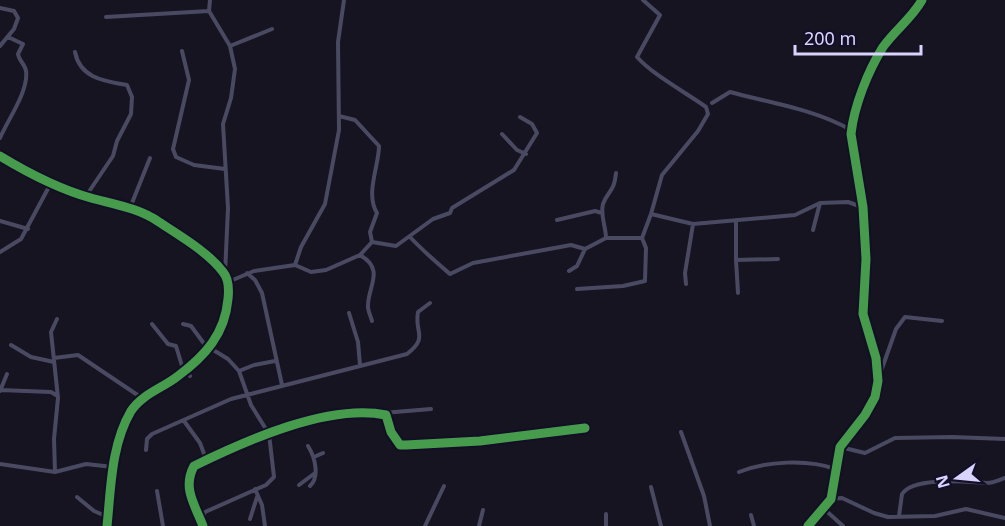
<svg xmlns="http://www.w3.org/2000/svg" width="1005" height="526" viewBox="0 0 1005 526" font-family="'Noto Sans',sans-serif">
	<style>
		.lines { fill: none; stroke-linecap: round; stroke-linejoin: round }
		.street { stroke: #4a4962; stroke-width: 4 }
		.secondary { stroke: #575674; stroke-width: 5 }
		.cycleway-casing { stroke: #130f26; stroke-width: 13 }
		.cycleway { stroke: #469c4c; stroke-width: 9 }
	</style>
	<rect width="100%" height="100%" fill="#161421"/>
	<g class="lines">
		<path class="street" d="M210 0 209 11 230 46 235 69 231 98 223 124 228 208 225 274
			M344 0 338 42 339 130 325 204 301 247 295 265 311 272 326 270 360 255 372 242
			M643 0 660 15 637 57C653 75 685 92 706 107L708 114 698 131 662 175 651 214 693 224 795 215 820 203
			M0 8 14 11 18 18 14 29 0 46
			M106 17 209 11
			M230 46 272 29
			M182 51 189 80 173 149 176 157 194 165 225 169
			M75 52C80 78 104 81 127 85L132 97 131 114 117 141 113 156 86 196
			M712 103 730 92C770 103 814 109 851 130
			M339 116 355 120 379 146C379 166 365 194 377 213L370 232 372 242 396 246 433 219 450 213 452 208 514 170 537 133 532 124 520 117
			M502 134 517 150 526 154
			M0 138C7 121 29 91 26 71 25 64 19 61 18 54L23 44 8 37
			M130 208 150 158
			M557 220 595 211 602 213
			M736 220V260L778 259
			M0 221 28 229
			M813 230 820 203 848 202 862 207
			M410 237C423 251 436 262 450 274L473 263 571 245 585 249 606 238C606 227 600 215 603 204 608 190 614 193 616 173
			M606 238H642L651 214
			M0 252 21 239 51 183
			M360 255C386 270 367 287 368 307 368 311 371 317 372 321
			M736 260 738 293
			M569 271 577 266 585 249
			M247 273 255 280 262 293 282 385
			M228 282 254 271 295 265
			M686 284 685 273 693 224
			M577 289 623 286 645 281 646 248 642 238
			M349 313 358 342 360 365
			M152 324 168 344 176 346 182 366 190 376
			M183 324 191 326 208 349
			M11 345 31 357 54 362
			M54 358 78 355 142 398
			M239 371 254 365 275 361
			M879 377 896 329 905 317 942 321
			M0 390 51 392 56 395
			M0 391 7 374
			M383 413 431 409
			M184 421 200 443 206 459
			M681 432 704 496 710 526
			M308 446C315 457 320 477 310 486
			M840 447 865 453 895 438 952 437 1005 439
			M146 450 147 439 152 434 231 399 407 354C429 337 414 333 418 312L430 303
			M314 457 323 453
			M0 464 55 472 86 464 113 467
			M55 472 54 439 58 398 51 332 57 319
			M739 472C766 461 808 459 835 469
			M299 485 315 473
			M651 487 661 526
			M255 489 262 505 265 526
			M157 491 163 526
			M77 497 94 511 108 517
			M832 499 842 498 874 513 888 517 935 516 966 509 1005 518
			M823 508 843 526
			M606 514V526
			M751 515 754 526
			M899 516 902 494C914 476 968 482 987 483 993 483 999 480 1005 478
			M250 519 257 497
			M201 520 205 512 266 485 274 477 269 434 251 405 239 371 228 359 210 348
			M203 526C195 505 182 488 194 466 245 441 329 403 386 415L391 432 400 445H406L480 441 585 428
			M425 526 444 486
			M479 526 483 510"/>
		<path class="secondary" d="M0 156C28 173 59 189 91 198 113 204 139 208 159 222 180 236 208 252 223 272 229 279 229 290 228 299 225 334 205 356 178 376 163 388 142 394 131 411 111 445 111 488 107 526
			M808 526 831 499 840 447 865 415 875 397 878 381 876 358 863 314 866 259 863 207 851 134C854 106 868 71 883 47 895 30 912 18 922 0"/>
		<defs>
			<path id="cycleway" d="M0 156C28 173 59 189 91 198 113 204 139 208 159 222 180 236 208 252 223 272 229 279 229 290 228 299 225 334 205 356 178 376 163 388 142 394 131 411 111 445 111 488 107 526
				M203 526C195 505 182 488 194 466 245 441 329 403 386 415L391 432 400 445H406L480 441 585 428
				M808 526 831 499 840 447 865 415 875 397 878 381 876 358 863 314 866 259 863 207 851 134C854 106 868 71 883 47 895 30 912 18 922 0"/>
		</defs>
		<use href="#cycleway" class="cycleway-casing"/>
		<use href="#cycleway" class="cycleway"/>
	</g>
	<g transform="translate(957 478) rotate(255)" stroke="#130f26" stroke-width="4.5" paint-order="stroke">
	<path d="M0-4.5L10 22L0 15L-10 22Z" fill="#d9d4ff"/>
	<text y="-9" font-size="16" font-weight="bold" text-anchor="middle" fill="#d9d4ff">N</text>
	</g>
	<path d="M795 45v9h126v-9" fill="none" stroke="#d9d4ff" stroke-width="3"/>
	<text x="804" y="45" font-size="18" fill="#d9d4ff" stroke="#130f26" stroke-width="4.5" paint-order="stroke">200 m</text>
</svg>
